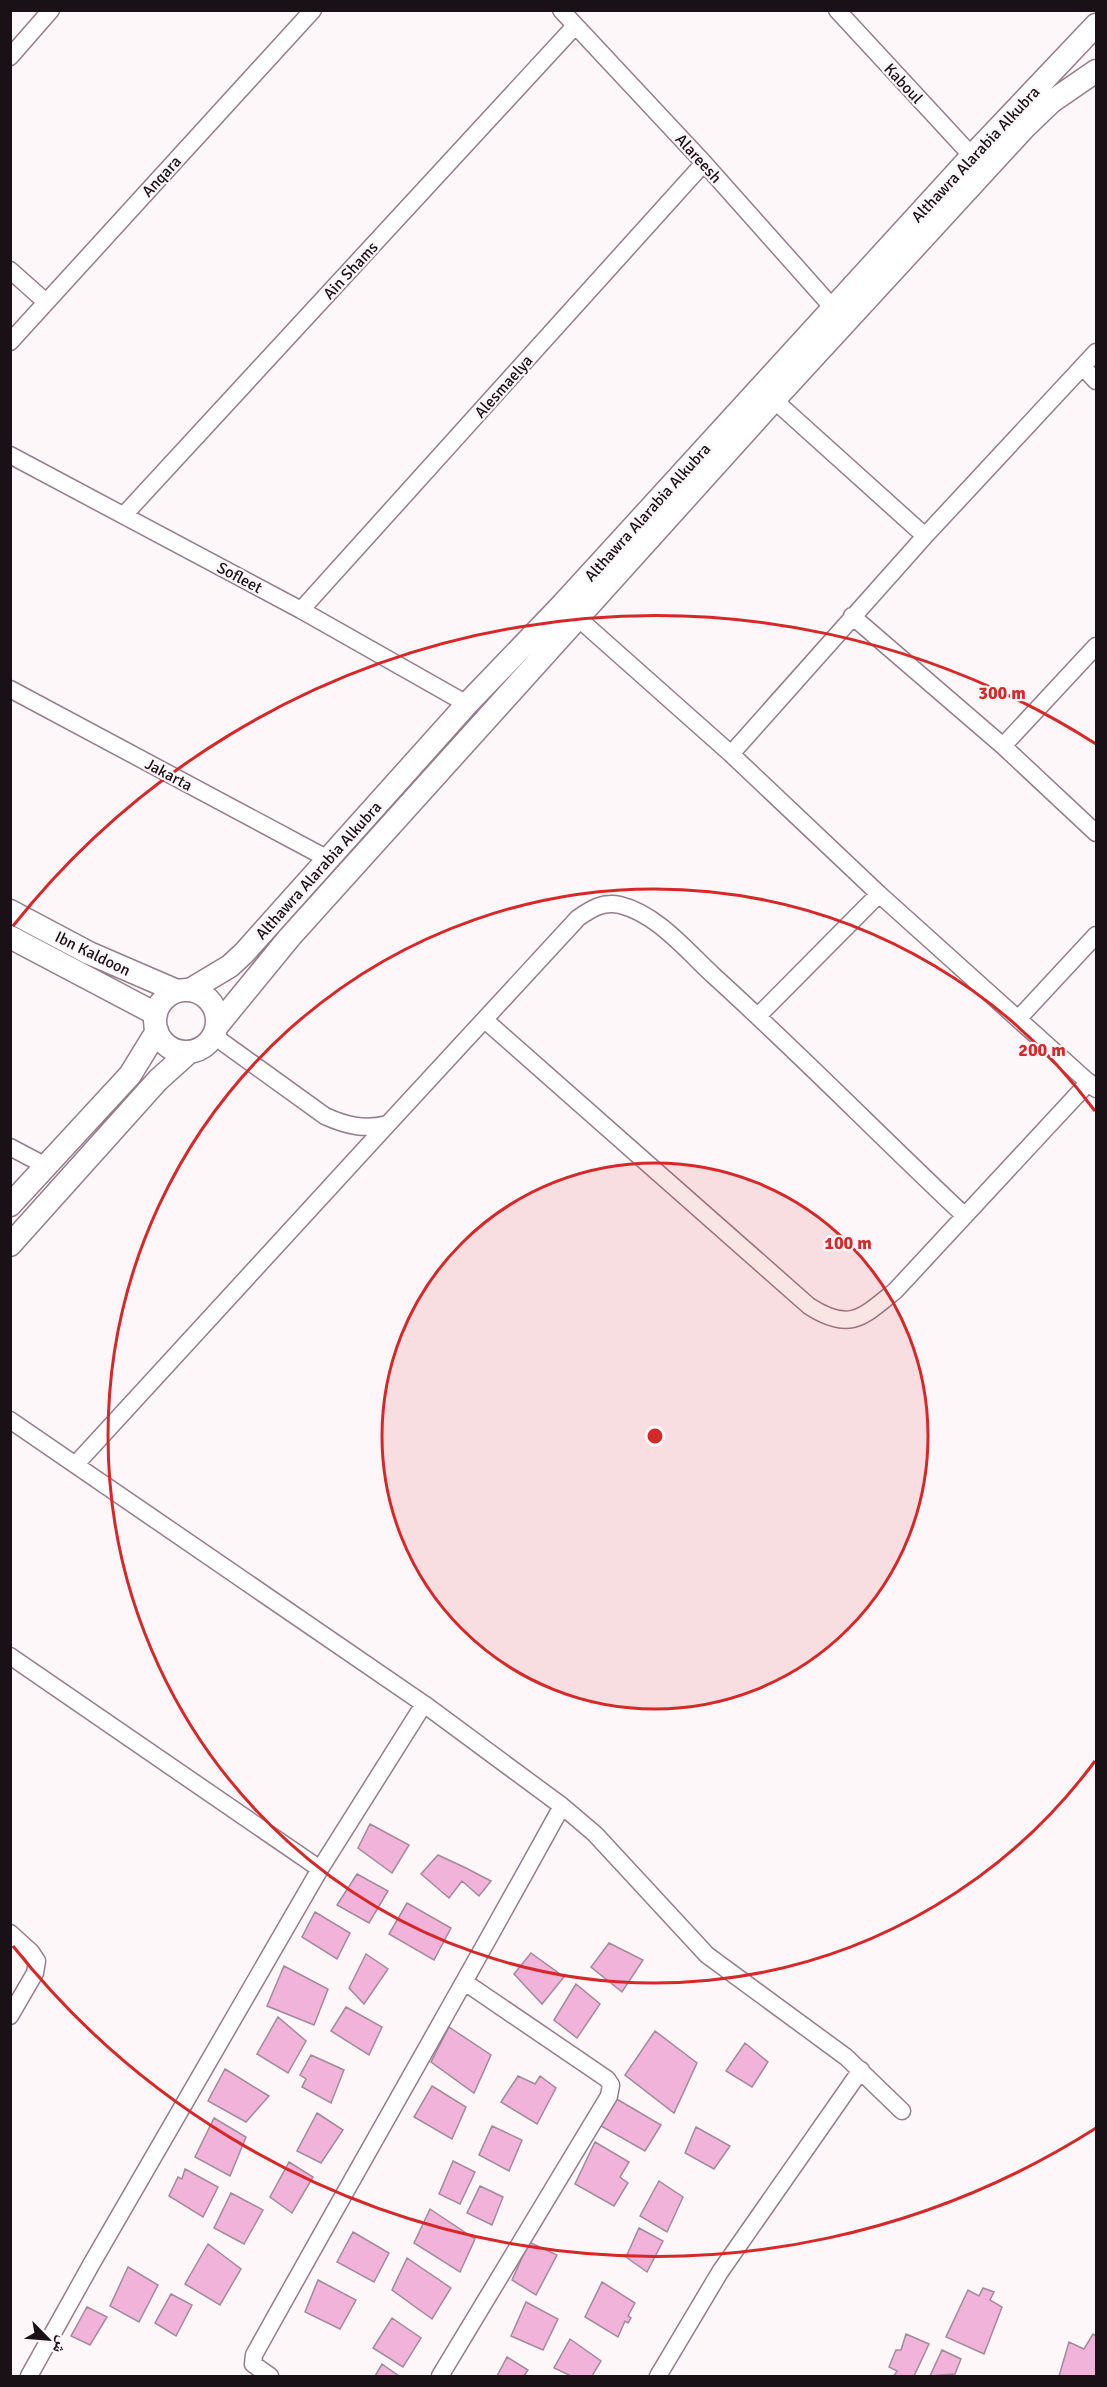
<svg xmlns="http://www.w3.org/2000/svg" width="1107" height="2387" viewBox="0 0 1107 2387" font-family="Signika,'Noto Naskh Arabic',sans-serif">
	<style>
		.building { fill: #f1b3d9; stroke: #a38a99; stroke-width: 1.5 }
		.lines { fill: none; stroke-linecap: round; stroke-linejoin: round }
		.street-casing { stroke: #957d8b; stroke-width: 19 }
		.secondary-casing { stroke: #957d8b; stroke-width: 25 }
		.street { stroke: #fff; stroke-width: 16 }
		.secondary { stroke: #fff; stroke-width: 22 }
		.ring { fill: none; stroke: #d62828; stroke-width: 3 }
		.labels { text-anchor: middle; stroke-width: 4.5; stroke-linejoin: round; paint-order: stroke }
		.street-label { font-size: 16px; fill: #1a1117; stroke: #fdf7fa }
		.centre { fill: #d62828; stroke: #fdf7fa; stroke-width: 3 }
		.ring-label { font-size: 18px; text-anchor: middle; font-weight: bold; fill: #d62828; stroke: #fdf7fa; stroke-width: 4.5; stroke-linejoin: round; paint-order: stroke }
	</style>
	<rect width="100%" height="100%" fill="#fdf7fa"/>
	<path class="building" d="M370 1824 409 1845 392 1873 358 1848Z
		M438 1855 466 1868 491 1881 479 1896 462 1881 449 1898 421 1874Z
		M357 1874 388 1891 369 1923 337 1905Z
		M407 1903 451 1928 434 1960 389 1934Z
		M315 1912 350 1933 337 1959 302 1937Z
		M609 1943 643 1960 622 1992 591 1967Z
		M531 1953 564 1977 542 2004 514 1974Z
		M366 1954 388 1969 364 2004 349 1988Z
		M284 1966 328 1989 314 2025 267 2006Z
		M576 1984 600 2004 577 2038 554 2020Z
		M346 2007 382 2027 369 2055 331 2031Z
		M278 2017 306 2041 288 2073 257 2054Z
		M449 2027 491 2055 474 2093 431 2062Z
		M655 2031 697 2063 674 2113 625 2075Z
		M745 2043 768 2062 752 2087 726 2071Z
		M311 2055 344 2070 331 2103 302 2087 306 2079 300 2075Z
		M225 2069 269 2096 246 2122 208 2101Z
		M518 2076 535 2084 540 2076 556 2088 537 2124 501 2102Z
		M432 2086 466 2107 452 2139 414 2117Z
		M615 2098 661 2125 645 2151 601 2126Z
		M317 2113 343 2130 321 2163 297 2151Z
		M214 2118 246 2137 230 2176 195 2157Z
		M492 2126 522 2140 509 2171 479 2155Z
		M696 2127 730 2146 714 2169 685 2153Z
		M595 2142 629 2162 620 2177 628 2183 614 2206 575 2184Z
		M453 2161 475 2172 460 2204 439 2194Z
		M289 2162 313 2177 292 2213 270 2197Z
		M185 2169 218 2187 203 2217 169 2196 178 2177 182 2179Z
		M659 2181 683 2197 667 2232 640 2216Z
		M480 2186 503 2197 492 2225 467 2213Z
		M231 2193 263 2210 244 2244 214 2228Z
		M430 2209 475 2239 460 2272 414 2243Z
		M639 2228 663 2241 647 2272 626 2257Z
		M353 2232 389 2253 374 2282 337 2262Z
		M529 2242 557 2255 536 2295 512 2280Z
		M208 2244 241 2269 220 2305 185 2284Z
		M407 2258 451 2288 432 2319 392 2290Z
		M128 2267 158 2285 139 2322 110 2306Z
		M318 2280 356 2300 340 2329 305 2312Z
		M602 2282 635 2303 628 2316 631 2318 628 2323 625 2321 618 2337 585 2317Z
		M983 2288 994 2292 990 2300 1002 2307 984 2354 946 2337 968 2290 979 2296Z
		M171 2294 192 2305 176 2336 155 2323Z
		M526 2302 558 2319 543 2350 511 2336Z
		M87 2307 107 2317 90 2345 71 2336Z
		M392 2318 421 2338 403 2367 373 2348Z
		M906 2334 929 2344 914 2376H894L897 2371 889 2367 896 2350H901Z
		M1093 2334 1096 2336V2376H1059L1069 2342 1084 2349Z
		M570 2339 601 2361 592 2376H571L554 2368Z
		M942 2350 961 2359 955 2374 930 2376Z
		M507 2357 528 2370 524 2376H497Z
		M382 2364 399 2376H375Z"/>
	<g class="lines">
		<defs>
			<path id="street" d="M561 10 704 163 833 308
				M837 10 972 156
				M10 57 51 10
				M10 270 46 302
				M10 342 313 10
				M1083 367 1096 381
				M774 400 925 536
				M10 455 301 610 467 704
				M124 515 575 26
				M301 610 704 163
				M570 611 731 754 879 894 1096 1089
				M852 616 1003 746 1096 833
				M10 689 328 859
				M1003 746 1096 646
				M731 754 925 536 1096 352
				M758 1016 879 894
				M1019 1018 1096 935
				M486 1021 809 1306C849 1332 862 1318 895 1291L1089 1082
				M214 1036 325 1116C347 1126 365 1130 388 1124L578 918C591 909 603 901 620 905 657 914 687 951 714 976 800 1054 881 1137 965 1216
				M10 1147 46 1166
				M10 1420 424 1704 562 1806 595 1834 707 1955 846 2057 902 2111
				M76 1464 388 1124
				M10 1656 320 1869
				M10 1933 31 1952 37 1961 35 1973 10 2016
				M29 2376 92 2263 320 1869 424 1704
				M270 2376 253 2364 254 2355C356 2171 461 1990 562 1806
				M440 2376 609 2096 611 2085 607 2079 466 1983
				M658 2376 720 2272 861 2070"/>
			<path id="secondary" d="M10 911 89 953 177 991
				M10 937 156 1014
				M190 990 230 966 244 953 467 704 563 604 972 156 1096 25
				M155 1021a31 31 0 1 1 62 0a31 31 0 1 1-62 0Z
				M217 1026 289 938 774 400 1025 127 1051 102 1096 71
				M10 1205 130 1075 157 1031
				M10 1245 158 1080 189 1052"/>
		</defs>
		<use href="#street" class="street-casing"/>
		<use href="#secondary" class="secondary-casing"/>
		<use href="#street" class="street"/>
		<use href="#secondary" class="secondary"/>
	</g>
	<circle cx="655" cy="1436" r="273" fill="#d62828" fill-opacity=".12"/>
	<g class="ring">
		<circle cx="655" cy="1436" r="273"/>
		<path d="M1095 1761A547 547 0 1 1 1095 1111"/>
		<path d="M1096 2128A820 820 0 0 1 13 1946M13 926A820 820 0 0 1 1096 744"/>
	</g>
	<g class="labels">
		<g class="street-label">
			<text transform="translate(904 83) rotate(47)" y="6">Kaboul</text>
			<text transform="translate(975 154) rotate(-47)" y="6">Althawra Alarabia Alkubra</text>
			<text transform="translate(699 158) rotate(48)" y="6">Alareesh</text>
			<text transform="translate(161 176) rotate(-47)" y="6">Anqara</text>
			<text transform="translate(350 270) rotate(-47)" y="6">Ain Shams</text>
			<text transform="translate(503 386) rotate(-48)" y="6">Alesmaelya</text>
			<text transform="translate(647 512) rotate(-48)" y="6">Althawra Alarabia Alkubra</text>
			<text transform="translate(240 577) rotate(28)" y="6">Sofleet</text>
			<text transform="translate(169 774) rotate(28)" y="6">Jakarta</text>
			<text transform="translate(318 870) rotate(-48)" y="6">Althawra Alarabia Alkubra</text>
			<text transform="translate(93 953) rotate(26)" y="6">Ibn Kaldoon</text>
		</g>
	</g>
	<circle cx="655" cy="1436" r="9" class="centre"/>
	<g class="ring-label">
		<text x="1002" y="699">300 m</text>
		<text x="1042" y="1056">200 m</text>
		<text x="848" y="1249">100 m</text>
	</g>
	<rect width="1107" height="2387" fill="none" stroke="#1a1117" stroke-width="24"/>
	<g transform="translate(48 2339) rotate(115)" stroke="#fdf7fa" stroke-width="4.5" paint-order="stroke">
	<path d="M0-4.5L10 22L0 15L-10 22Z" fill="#1a1117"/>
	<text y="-9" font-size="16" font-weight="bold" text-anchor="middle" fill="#1a1117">ش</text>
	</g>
</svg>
